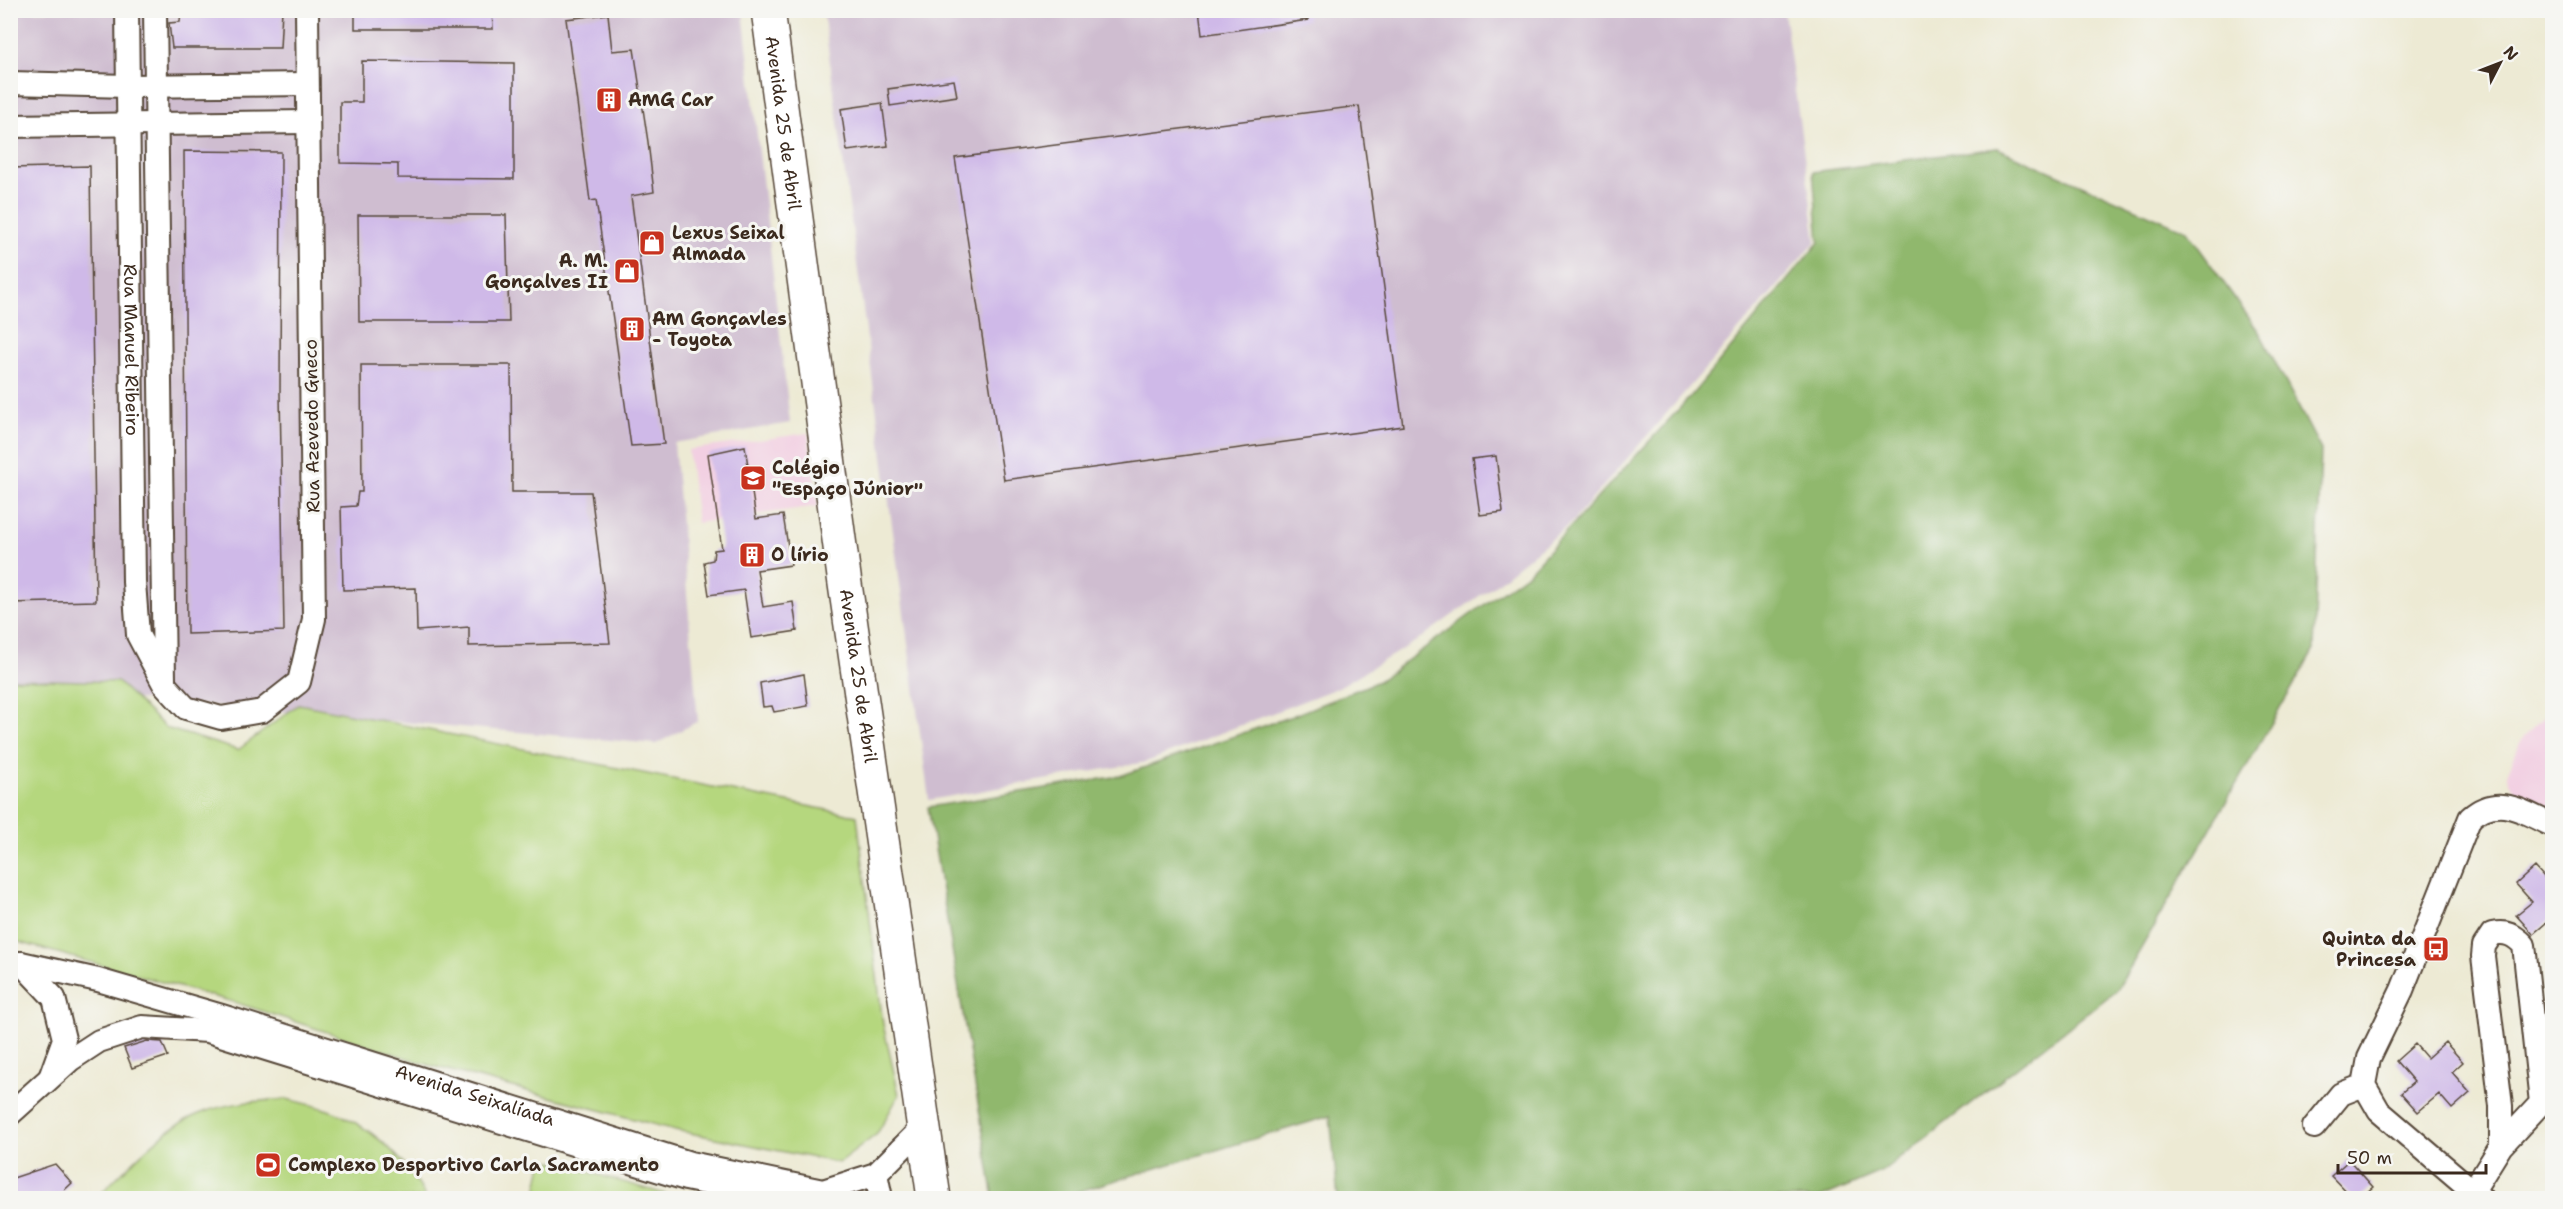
<svg xmlns="http://www.w3.org/2000/svg" width="2563" height="1209" viewBox="0 0 2563 1209" font-family="'Shantell Sans',sans-serif">
	<style>
		.built { fill: #f2cfe2 }
		.industrial { fill: #cfbdd0 }
		.green { fill: #b5d77e; stroke: #78804e; stroke-width: 1.5 }
		.forest { fill: #90b86d; stroke: #667146; stroke-width: 1.5 }
		.building { fill: #cfb9e8 }
		.lines { fill: none; stroke-linecap: round; stroke-linejoin: round }
		.minor-casing { stroke: #564739; stroke-width: 26 }
		.primary-casing { stroke: #564739; stroke-width: 36 }
		.minor { stroke: #fff; stroke-width: 22 }
		.primary { stroke: #fff; stroke-width: 33 }
		.labels { text-anchor: middle; stroke-width: 6; stroke-linejoin: round; paint-order: stroke }
		.poi-label { font-size: 18px; font-weight: bold; fill: #3b2a1e; stroke: #f6f6f2; text-anchor: start }
		.street-label { font-size: 18px; fill: #3b2a1e; stroke: #f6f6f2 }
	</style>
	<rect width="100%" height="100%" fill="#f6f6f2"/>
	<filter id="ink" filterUnits="userSpaceOnUse"><feTurbulence type="fractalNoise" baseFrequency=".0167" numOctaves="2"/><feDisplacementMap in="SourceGraphic" scale="12" xChannelSelector="R" yChannelSelector="G"/><feConvolveMatrix kernelMatrix="1 2 1 2 8 2 1 2 1" color-interpolation-filters="sRGB"/></filter>
	<filter id="wash" filterUnits="userSpaceOnUse"><feTurbulence type="fractalNoise" baseFrequency=".008" numOctaves="4" result="noise"/><feDisplacementMap in="SourceGraphic" scale="24" xChannelSelector="R" yChannelSelector="G"/><feGaussianBlur stdDeviation="1.35" result="paint"/><feColorMatrix in="noise" values="0 0 0 0 0 0 0 0 0 0 0 0 0 0 0 0 0 1.4 0 .05"/><feComposite in="paint" operator="in"/></filter>
	<g filter="url(#wash)">
		<rect width="100%" height="100%" fill="#edead4"/>
		<path class="built" d="M808 433 818 506 697 523 688 450Z
			M2552 709V808L2515 792 2507 774 2521 740Z"/>
		<path class="industrial" d="M10 11H743L790 423 674 443 698 721 656 744 11 688Z
			M823 11H1784L1816 241 1572 522 1496 584 1418 640 1337 688 1146 762 929 800Z"/>
		<path class="green" d="M11 679 118 682 166 728 238 750 299 704 857 816 883 1024 899 1095 877 1134 839 1163 675 1130 429 1065 237 1003 11 940Z
			M287 1099C306 1104 329 1108 345 1117 380 1135 409 1163 426 1198H96C128 1168 161 1127 204 1112 231 1102 260 1101 287 1099Z
			M543 1159 679 1198H535Z"/>
		<path class="forest" d="M1997 148 2187 231 2261 335 2321 450 2314 650 2117 990 1883 1171 1820 1198H1338L1330 1116 1057 1198H994L928 807 1120 776 1292 716 1379 681 1529 572 1690 397 1819 242 1813 172Z"/>
		<g id="blocks">
			<path class="building" d="M181 10H282L280 48H172L169 23 180 22Z
				M355 10H492L493 29H355Z
				M1199 10H1308V20L1202 35Z
				M608 14 612 51 634 49 648 142 654 192 631 196 664 444 631 446 596 200 590 201 566 19Z
				M362 61 514 63V179L398 178V164L340 163V102H362Z
				M954 80 957 96 890 106 888 89Z
				M882 103 888 146 847 151 841 109Z
				M1359 106 1403 426 1004 480 955 158Z
				M184 151 281 152 280 393 284 631 187 634Z
				M90 166 96 601 10 603V168Z
				M358 215H506L509 322H359Z
				M361 365H511L512 492H591L610 643 469 646V627L417 631 416 588 343 590 341 507 356 506 358 492H362Z
				M745 446 756 519 783 515 791 565 757 570 763 607 793 602 797 631 751 638 744 590 709 595 704 562 713 560 714 550 722 549 708 454Z
				M1496 456 1503 512 1480 515 1472 459Z
				M804 674 808 706 774 712 772 706 763 707 760 683Z
				M2535 867 2545 878 2553 872V917L2533 934 2516 915 2532 902 2516 884Z
				M147 1041 162 1042 168 1056 132 1068 124 1048Z
				M2445 1042 2463 1062 2452 1072 2470 1093 2452 1109 2439 1094 2418 1112 2401 1093 2414 1082 2396 1061 2415 1044 2427 1058Z
				M2349 1160 2373 1187 2360 1198H2352L2331 1176Z
				M55 1164 72 1183 56 1198H10V1179Z"/>
		</g>
	</g>
	<g filter="url(#ink)">
		<use href="#blocks" fill-opacity="0" stroke="#564739" stroke-width="1.5"/>
		<g class="lines">
			<defs>
				<g id="minor">
					<path id="s1" d="M127 10 134 582 138 635 164 684 186 708 221 718 262 711 299 682 314 619 307 10"/>
					<path d="M155 10 164 680"/>
					<path d="M10 83 128 86 307 84"/>
					<path d="M10 126 308 122"/>
					<path id="s2" d="M10 963H21L98 980 222 1016 690 1163 823 1191 876 1174 924 1126"/>
					<path d="M21 963 54 998 64 1039 51 1075"/>
					<path d="M10 1114 70 1060 99 1041 142 1027 208 1031 686 1179 780 1198"/>
					<path d="M2314 1127 2341 1094 2364 1085"/>
					<path d="M876 1174 881 1198"/>
					<path d="M2473 1191 2501 1146 2541 1103 2524 945C2514 935 2507 931 2492 934L2484 946 2483 956 2501 1106V1146"/>
					<path d="M2481 1198 2379 1111 2364 1085 2369 1058 2402 990 2470 818C2498 793 2523 812 2552 825"/>
				</g>
				<g id="primary">
					<path id="s3" d="M768 10 845 584 934 1198"/>
				</g>
			</defs>
			<use href="#minor" class="minor-casing"/>
			<use href="#primary" class="primary-casing"/>
			<use href="#minor" class="minor"/>
			<use href="#primary" class="primary"/>
		</g>
	</g>
	<defs>
		<symbol id="building-square" viewBox="-11 -11 22 22"><rect x="-9" y="-9" width="18" height="18" rx="4" fill="#c8321e" stroke="#f6f6f2"/><path d="M-4-6H4V6H1V3H-1V6H-4ZM-2.5-4.3h1.7v1.8h-1.7ZM.8-4.3h1.7v1.8H.8ZM-2.5-1h1.7V.8h-1.7ZM.8-1h1.7V.8H.8Z" fill="#fff"/></symbol>
		<symbol id="shop-square" viewBox="-11 -11 22 22"><rect x="-9" y="-9" width="18" height="18" rx="4" fill="#c8321e" stroke="#f6f6f2"/><path d="M-5-2.5h2.3a2.7 3.5 0 0 1 5.4 0H5L5.5 6h-11ZM-1.5-2.5h3a1.5 2.3 0 0 0-3 0Z" fill="#fff"/></symbol>
		<symbol id="school-square" viewBox="-11 -11 22 22"><rect x="-9" y="-9" width="18" height="18" rx="4" fill="#c8321e" stroke="#f6f6f2"/><path d="M0-5L7-2L0 1L-7-2ZM-4 1L0 2.5L4 1V4Q0 6-4 4Z" fill="#fff"/></symbol>
		<symbol id="bus-square" viewBox="-11 -11 22 22"><rect x="-9" y="-9" width="18" height="18" rx="4" fill="#c8321e" stroke="#f6f6f2"/><path d="M-5-6H5V4H4V6H2V4H-2V6H-4V4H-5ZM-3.5-4V0h7V-4ZM-3.5 1.2v1.5H-2V1.2ZM2 1.2v1.5H3.5V1.2Z" fill="#fff"/></symbol>
		<symbol id="stadium-square" viewBox="-11 -11 22 22"><rect x="-9" y="-9" width="18" height="18" rx="4" fill="#c8321e" stroke="#f6f6f2"/><path d="M0-5a6.5 5 0 1 0 0 10a6.5 5 0 1 0 0-10ZM-3.5-1.8h7v3.6h-7Z" fill="#fff"/></symbol>
	</defs>
	<g fill-rule="evenodd">
		<use href="#building-square" x="594" y="85" width="30" height="30"/>
		<use href="#shop-square" x="637" y="228" width="30" height="30"/>
		<use href="#shop-square" x="612" y="256" width="30" height="30"/>
		<use href="#building-square" x="617" y="314" width="30" height="30"/>
		<use href="#school-square" x="738" y="463" width="30" height="30"/>
		<use href="#building-square" x="737" y="540" width="30" height="30"/>
		<use href="#bus-square" x="2421" y="934" width="30" height="30"/>
		<use href="#stadium-square" x="253" y="1150" width="30" height="30"/>
	</g>
	<g class="labels">
		<g class="poi-label">
			<text x="628" y="106">AMG Car</text>
			<text x="672" y="239">Lexus Seixal<tspan x="672" dy="21">Almada</tspan></text>
			<text x="608" y="267" text-anchor="end">A. M.<tspan x="608" dy="21">Gonçalves II</tspan></text>
			<text x="652" y="325">AM Gonçavles<tspan x="652" dy="21">- Toyota</tspan></text>
			<text x="772" y="474">Colégio<tspan x="772" dy="21">"Espaço Júnior"</tspan></text>
			<text x="771" y="561">O lírio</text>
			<text x="2416" y="945" text-anchor="end">Quinta da<tspan x="2416" dy="21">Princesa</tspan></text>
			<text x="288" y="1171">Complexo Desportivo Carla Sacramento</text>
		</g>
		<g class="street-label">
			<text dy="6" stroke="none"><textPath href="#s3" startOffset="114">Avenida 25 de Abril</textPath></text>
			<text dy="6" stroke="none"><textPath href="#s1" startOffset="340">Rua Manuel Ribeiro</textPath></text>
			<text transform="translate(312 426) rotate(-91)" y="6">Rua Azevedo Gneco</text>
			<text dy="6" stroke="none"><textPath href="#s3" startOffset="672">Avenida 25 de Abril</textPath></text>
			<text dy="6" stroke="none"><textPath href="#s2" startOffset="484">Avenida Seixalíada</textPath></text>
		</g>
	</g>
	<rect width="2563" height="1209" fill="none" stroke="#f6f6f2" stroke-width="36"/>
	<g transform="translate(2500 63) rotate(48)" stroke="#f6f6f2" stroke-width="4.5" paint-order="stroke">
	<path d="M0-4.5L10 22L0 15L-10 22Z" fill="#3b2a1e"/>
	<text y="-9" font-size="16" font-weight="bold" text-anchor="middle" fill="#3b2a1e">N</text>
	</g>
	<path d="M2338 1164v9h148v-9" fill="none" stroke="#3b2a1e" stroke-width="3"/>
	<text x="2347" y="1164" font-size="18" fill="#3b2a1e" stroke="#f6f6f2" stroke-width="4.5" paint-order="stroke">50 m</text>
</svg>
